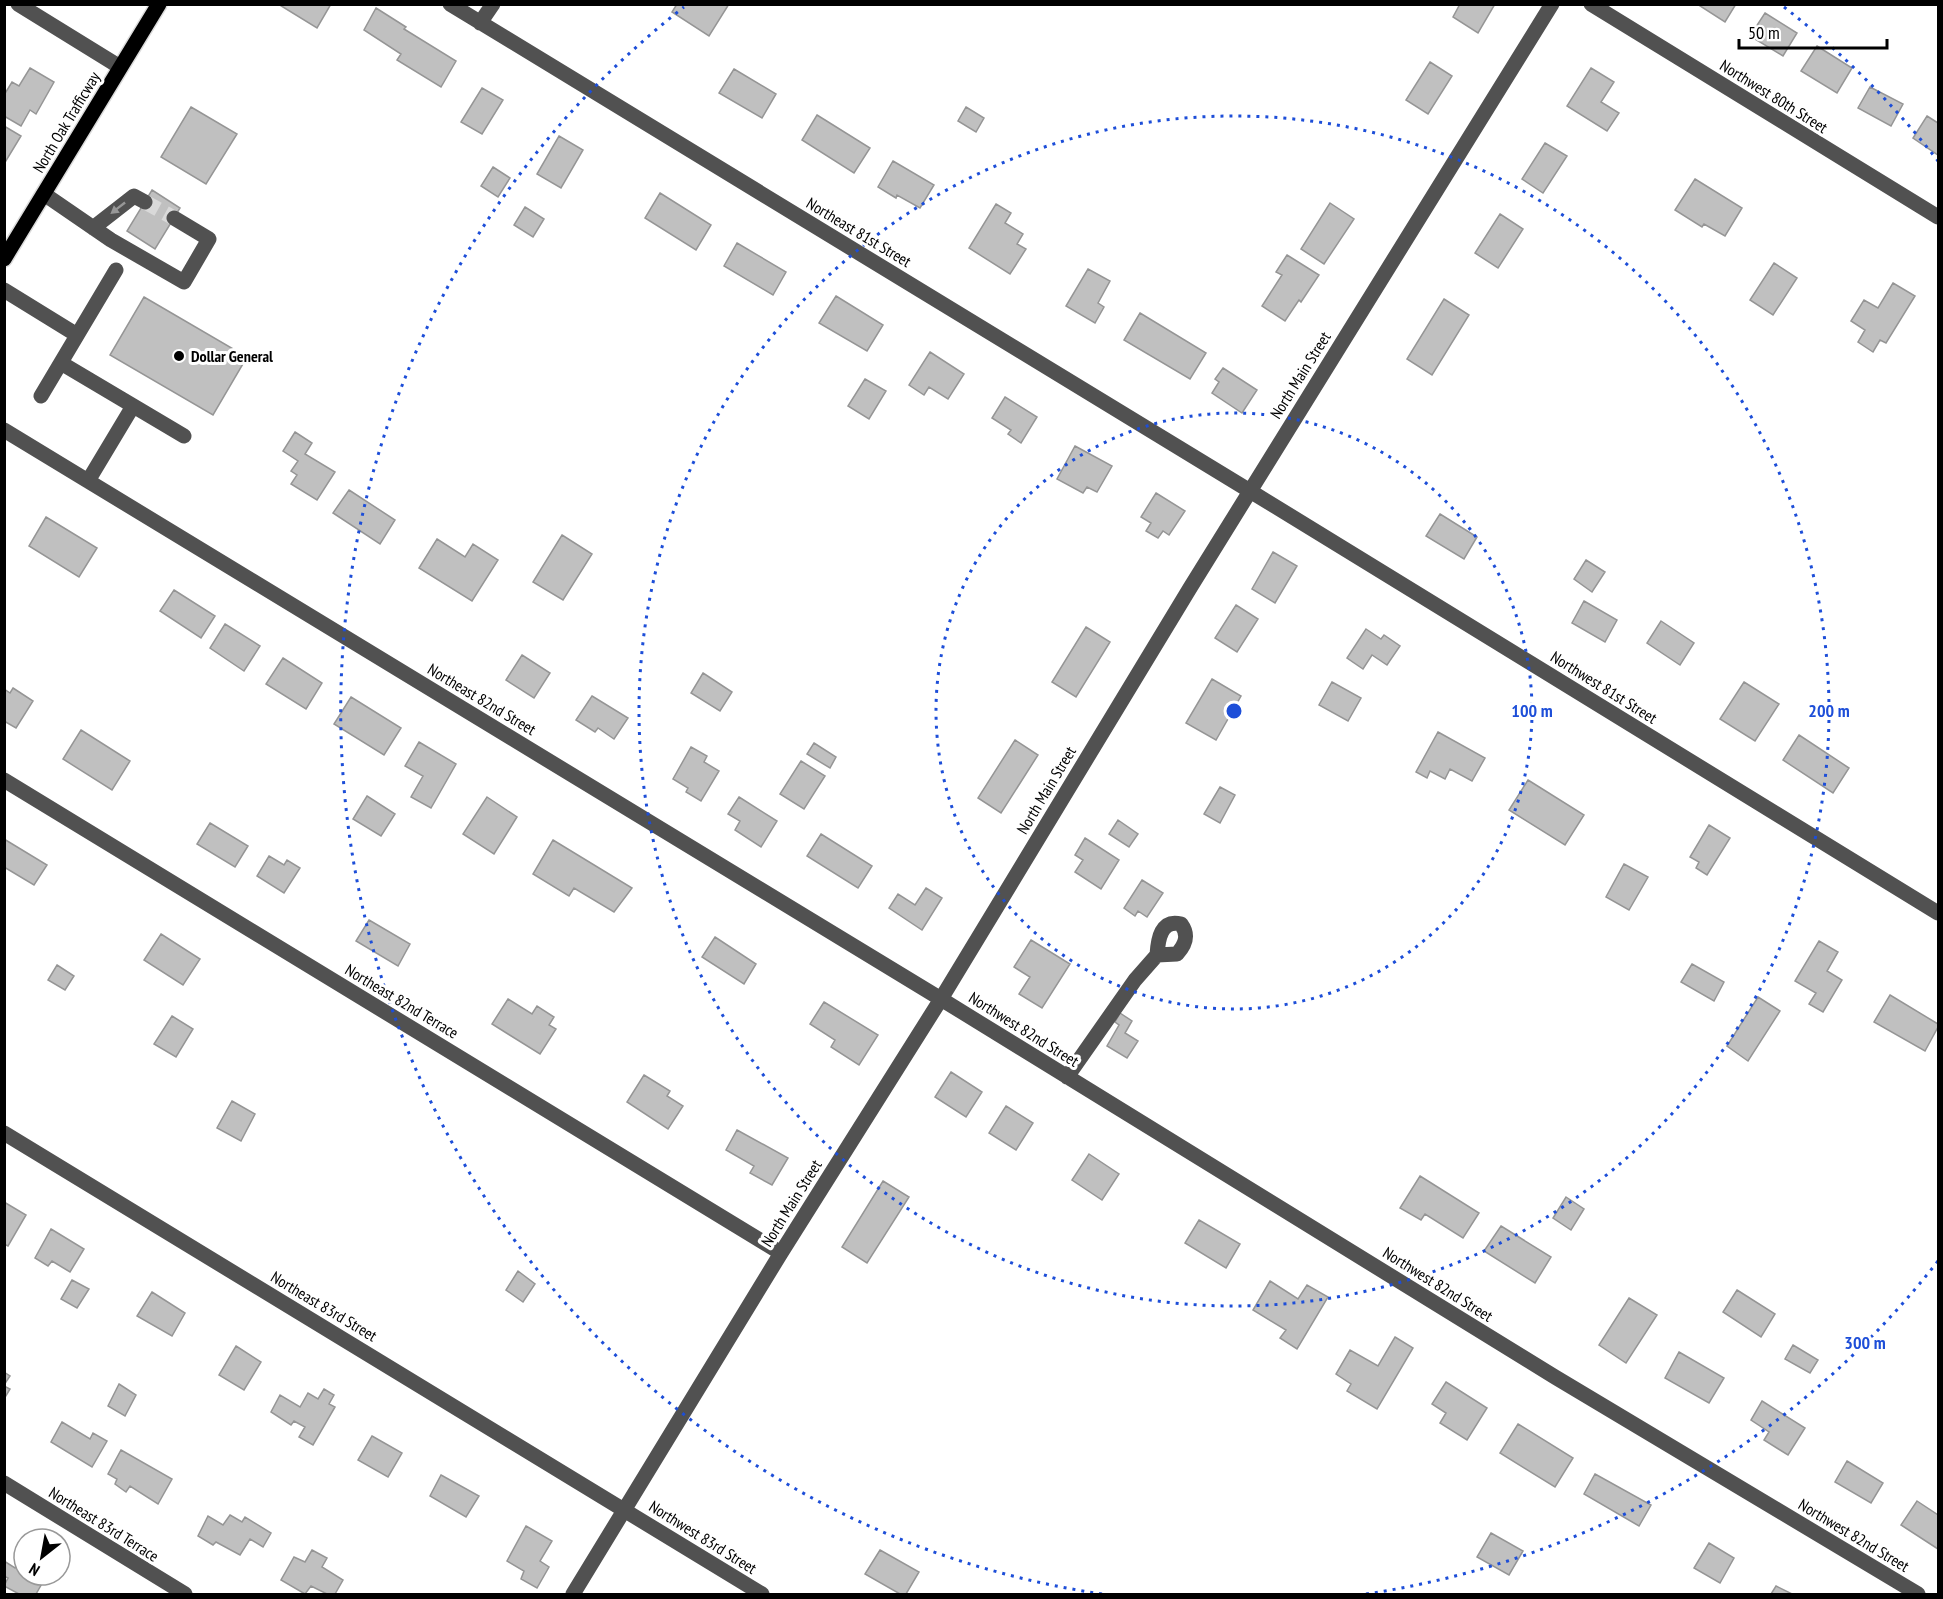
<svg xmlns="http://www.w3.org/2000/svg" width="1943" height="1599" viewBox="0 0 1943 1599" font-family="'PT Sans Narrow',sans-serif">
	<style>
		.building { fill: #c0c0c0; stroke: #959595; stroke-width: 1.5 }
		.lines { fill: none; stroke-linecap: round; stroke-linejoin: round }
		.minor-tunnel { stroke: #d9d9d9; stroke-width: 15; stroke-dasharray: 15 8; stroke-linecap: butt }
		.major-casing { stroke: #dbdbdb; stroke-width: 18 }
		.minor { stroke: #515151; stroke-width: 15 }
		.major { stroke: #000; stroke-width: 15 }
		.oneway { fill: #979797 }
		.ring { fill: none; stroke: #1d4ed8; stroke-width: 3; stroke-dasharray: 3 6 }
		.poi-dot { fill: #000; stroke: #fff; stroke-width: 2 }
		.labels { text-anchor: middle; stroke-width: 6; stroke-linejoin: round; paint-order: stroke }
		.street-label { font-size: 16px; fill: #000; stroke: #fff }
		.poi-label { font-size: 16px; font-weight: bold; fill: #000; stroke: #fff; text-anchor: start }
		.centre { fill: #1d4ed8; stroke: #fff; stroke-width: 3 }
		.ring-label { font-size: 18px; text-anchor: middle; font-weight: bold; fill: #1d4ed8; stroke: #fff; stroke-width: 6; stroke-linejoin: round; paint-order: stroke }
	</style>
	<rect width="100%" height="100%" fill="#fff"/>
	<path class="building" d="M278 4H331L317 28Z
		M677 4H729L709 36 672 12Z
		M1460 4H1495L1478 33 1453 17Z
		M1697 4H1736L1725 22Z
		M376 8 406 27 404 29 456 61 441 87 397 60 401 54 364 30Z
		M1765 13 1797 33 1783 56 1750 36Z
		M1817 46 1852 68 1837 93 1801 71Z
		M1430 62 1452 76 1428 114 1406 100Z
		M30 68 54 82 36 114 30 110 21 126 4 116V95L12 82 19 86Z
		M1591 68 1614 82 1601 102 1619 113 1607 131 1567 106Z
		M734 69 776 94 762 118 719 93Z
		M1870 87 1903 104 1891 126 1858 108Z
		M482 88 503 100 482 134 461 122Z
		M191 107 237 134 206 184 161 157Z
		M966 107 984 118 976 132 958 121Z
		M817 115 870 148 854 173 802 140Z
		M1927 116 1938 123V155L1913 138Z
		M4 126 21 136 4 164Z
		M559 136 583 150 561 188 537 174Z
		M1545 143 1567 156 1543 193 1522 179Z
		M893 161 934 185 920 208 897 195 896 198 878 187Z
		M493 167 510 178 498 197 481 186Z
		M1695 179 1742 208 1725 236 1704 224 1702 227 1675 210Z
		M152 190 180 208 155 249 127 231Z
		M660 193 711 225 696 250 645 218Z
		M1330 203 1354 219 1324 264 1301 249Z
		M996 204 1011 213 1005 223 1023 234 1017 244 1026 249 1010 274 969 248Z
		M525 207 544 219 533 237 514 225Z
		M1500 214 1523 229 1498 268 1475 253Z
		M737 243 786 272 773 295 724 266Z
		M1287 255 1319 275 1301 302 1299 300 1285 321 1262 306 1282 275 1276 272Z
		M1774 263 1797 278 1773 315 1750 300Z
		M1088 269 1110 281 1098 303 1104 307 1095 323 1066 306Z
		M1893 283 1915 296 1886 343 1880 340 1873 352 1858 342 1865 330 1851 321 1864 300 1878 308Z
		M836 296 883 325 867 351 819 323Z
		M144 297 247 357 213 415 110 355Z
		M1444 299 1469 315 1432 375 1407 359Z
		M1140 313 1206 353 1190 379 1124 340Z
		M930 352 964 374 948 399 929 387 924 395 909 385Z
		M1223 368 1257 390 1242 413 1212 393 1219 382 1215 379Z
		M865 379 886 391 869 419 848 406Z
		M1005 397 1037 417 1021 443 1008 434 1011 430 992 418Z
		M295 432 312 443 305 454 335 472 317 500 291 484 297 475 291 471 298 461 283 451Z
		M1075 446 1112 466 1097 492 1087 487 1083 493 1057 479Z
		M349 490 395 520 380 544 333 513Z
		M1156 493 1185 511 1169 535 1163 531 1158 538 1146 531 1151 523 1141 517Z
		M1440 514 1477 537 1464 559 1426 536Z
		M46 517 97 548 79 577 29 546Z
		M562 535 592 554 563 600 533 582Z
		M437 539 465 557 473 544 498 560 472 601 419 568Z
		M1273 552 1297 566 1275 603 1252 589Z
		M1586 560 1605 572 1592 592 1574 579Z
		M174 590 215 616 201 638 160 611Z
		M1584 601 1617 620 1605 642 1572 623Z
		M1236 605 1258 619 1237 652 1215 638Z
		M1661 621 1694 643 1680 665 1647 643Z
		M225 624 260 646 244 671 210 648Z
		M1086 627 1110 642 1076 697 1052 682Z
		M1366 629 1381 639 1384 635 1400 646 1387 665 1372 655 1363 669 1347 658Z
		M522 655 550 673 534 698 506 680Z
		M283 658 322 683 306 709 266 684Z
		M703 673 732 692 720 711 691 693Z
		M1212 679 1241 696 1216 740 1186 723Z
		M1332 682 1361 698 1348 721 1319 705Z
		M1744 682 1779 704 1755 741 1720 719Z
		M13 688 33 701 16 728 4 721V689L10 693Z
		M592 696 628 718 614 739 598 728 595 732 576 720Z
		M351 697 401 728 384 755 334 724Z
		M81 730 130 761 112 790 63 759Z
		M1438 732 1485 758 1472 781 1450 769 1445 779 1430 771 1427 778 1416 772Z
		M1799 735 1849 768 1833 793 1783 760Z
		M1015 740 1038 755 1001 813 978 798Z
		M419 742 456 764 431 808 411 797 423 776 405 766Z
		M814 743 836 757 830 768 807 754Z
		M691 747 707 756 704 762 719 771 701 801 686 792 688 788 673 779Z
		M801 761 825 776 804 809 780 794Z
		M1528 780 1584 815 1565 845 1509 810Z
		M1220 787 1235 795 1220 823 1204 814Z
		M367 796 395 814 381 836 353 819Z
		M487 797 517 817 494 854 463 834Z
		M739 797 777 821 761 847 735 830 740 821 728 814Z
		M1118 820 1138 834 1129 847 1109 834Z
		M210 823 248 846 235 867 197 844Z
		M1709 825 1730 838 1707 875 1696 868 1699 862 1690 857Z
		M821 834 872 866 858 888 807 856Z
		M1085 838 1119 860 1101 889 1075 872 1083 860 1075 855Z
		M4 839 47 865 34 885 4 867Z
		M553 840 632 888 614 912 574 888 569 896 533 874Z
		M269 856 284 865 287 860 300 868 284 893 257 876Z
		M1624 864 1648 877 1629 910 1606 897Z
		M1142 880 1163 893 1147 917 1138 911 1135 916 1124 908Z
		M926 888 942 898 922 930 889 908 898 894 915 905Z
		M369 920 410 944 398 966 356 941Z
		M161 934 200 959 183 985 144 960Z
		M715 937 756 964 744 984 702 957Z
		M1031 940 1070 964 1042 1008 1019 994 1030 977 1014 967Z
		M1819 941 1838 952 1827 971 1842 980 1823 1012 1809 1004 1816 993 1795 981Z
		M1692 964 1724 982 1714 1001 1681 982Z
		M57 965 74 976 65 990 48 980Z
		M1890 995 1938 1024V1027L1925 1051 1874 1022Z
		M1758 997 1780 1011 1748 1061 1727 1046Z
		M508 999 532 1014 537 1006 554 1017 549 1025 556 1029 540 1054 492 1024Z
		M824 1002 878 1035 859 1065 831 1047 835 1040 810 1024Z
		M1120 1013 1132 1021 1125 1033 1138 1041 1127 1058 1107 1046 1119 1025 1115 1022Z
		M172 1016 193 1029 176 1057 154 1044Z
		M951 1072 982 1092 966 1117 935 1097Z
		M644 1075 670 1091 667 1096 683 1106 668 1129 627 1102Z
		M232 1101 255 1114 241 1141 217 1128Z
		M1006 1106 1033 1123 1016 1150 989 1133Z
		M737 1130 788 1158 772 1185 750 1173 754 1166 726 1150Z
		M1089 1154 1119 1174 1102 1200 1072 1180Z
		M1420 1176 1479 1213 1463 1238 1425 1214 1421 1220 1400 1208Z
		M883 1181 909 1197 867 1263 842 1247Z
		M1566 1197 1584 1209 1571 1230 1553 1218Z
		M4 1202 26 1215 8 1246 4 1244Z
		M1199 1220 1240 1244 1226 1268 1185 1243Z
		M1501 1226 1551 1257 1535 1283 1484 1251Z
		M51 1229 84 1249 70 1272 52 1261 48 1266 35 1258Z
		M518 1271 535 1284 523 1302 506 1290Z
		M72 1280 89 1289 77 1308 61 1299Z
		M1270 1281 1298 1299 1307 1285 1328 1297 1297 1349 1280 1338 1286 1330 1253 1310Z
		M1737 1290 1775 1314 1761 1337 1723 1312Z
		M152 1292 185 1313 172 1336 137 1316Z
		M1629 1298 1657 1315 1626 1363 1599 1345Z
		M1395 1337 1413 1348 1377 1409 1347 1391 1351 1384 1336 1374 1350 1350 1378 1366Z
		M1793 1345 1818 1360 1810 1373 1785 1359Z
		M236 1346 261 1362 244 1390 219 1375Z
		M1679 1352 1724 1378 1709 1403 1665 1378Z
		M4 1372 10 1376 4 1385Z
		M1446 1382 1487 1408 1467 1440 1440 1423 1446 1413 1432 1404Z
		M119 1384 136 1395 125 1416 108 1406Z
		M4 1386 10 1389 4 1399Z
		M324 1389 334 1395 329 1404 335 1407 313 1445 299 1437 305 1427 294 1421 291 1425 271 1412 280 1395 300 1407 308 1393 318 1399Z
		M1762 1401 1805 1428 1788 1455 1764 1440 1769 1432 1751 1420Z
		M62 1422 90 1439 93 1433 107 1441 92 1467 51 1442Z
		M1518 1424 1573 1458 1555 1487 1500 1453Z
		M372 1436 402 1453 388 1477 358 1460Z
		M121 1450 172 1479 158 1504 130 1486 126 1492 115 1484 117 1479 108 1474Z
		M1847 1461 1883 1483 1871 1503 1835 1482Z
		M1595 1474 1651 1505 1639 1526 1584 1494Z
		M441 1475 479 1496 466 1517 430 1496Z
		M1917 1501 1938 1515V1549L1901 1525Z
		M230 1515 242 1522 245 1517 271 1533 263 1547 250 1539 240 1555 216 1542 213 1545 198 1536 208 1516 223 1525Z
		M526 1526 552 1541 540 1561 549 1567 537 1588 521 1579 524 1571 507 1561Z
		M1491 1533 1523 1551 1509 1575 1477 1557Z
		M1709 1543 1734 1558 1720 1583 1694 1568Z
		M312 1550 327 1558 322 1567 343 1580 335 1594H327L311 1586 305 1594 281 1580 294 1557 305 1562Z
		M880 1550 919 1572 906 1594H900L865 1574Z
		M4 1561 15 1568 18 1563 24 1567V1575H36L44 1580 36 1594H19L4 1586 8 1578 4 1576Z
		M1776 1586 1792 1594H1771Z"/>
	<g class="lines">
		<path class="minor-tunnel" d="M145 202 174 218"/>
		<defs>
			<path id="major" d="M4 259 159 4"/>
		</defs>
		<use href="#major" class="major-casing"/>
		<path class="minor" d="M18 4 120 67
			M450 4 1250 491 1938 913
			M1591 4 1938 217
			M480 23 493 4
			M44 194 111 240 184 282 209 239 174 218
			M93 228 134 196 145 202
			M4 290 77 335
			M61 363 184 436
			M41 396 116 270
			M4 430 941 999 1555 1377 1918 1594
			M88 481 133 406
			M4 780 781 1253
			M1067 1077 1135 980 1157 955 1177 954C1186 944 1189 935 1181 924 1161 919 1158 939 1157 955
			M4 1133 762 1594
			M4 1483 185 1594
			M573 1594 781 1253 941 999 1190 588 1552 4"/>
		<use href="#major" class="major"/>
	</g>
	<defs><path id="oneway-solid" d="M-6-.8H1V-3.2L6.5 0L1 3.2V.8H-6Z" transform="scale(1.5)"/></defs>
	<use class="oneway" href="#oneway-solid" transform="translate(118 208) rotate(142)"/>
	<g class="ring">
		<circle cx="1234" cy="711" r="298"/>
		<circle cx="1234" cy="711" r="595"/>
		<path d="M1938 1261A893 893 0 0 1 1366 1594M1102 1594A893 893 0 0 1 684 7M1784 7A893 893 0 0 1 1938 161"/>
	</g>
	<circle class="poi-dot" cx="179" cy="356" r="6"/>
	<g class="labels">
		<g class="street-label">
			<text transform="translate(1774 96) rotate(32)" y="6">Northwest 80th Street</text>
			<text transform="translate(66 122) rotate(-59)" y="6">North Oak Trafficway</text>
			<text transform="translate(859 232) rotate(31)" y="6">Northeast 81st Street</text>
			<text transform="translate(1300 375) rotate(-58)" y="6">North Main Street</text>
			<text transform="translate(1604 687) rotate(32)" y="6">Northwest 81st Street</text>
			<text transform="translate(482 699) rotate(31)" y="6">Northeast 82nd Street</text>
			<text transform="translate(1046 790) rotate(-59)" y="6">North Main Street</text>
			<text transform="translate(402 1001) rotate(31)" y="6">Northeast 82nd Terrace</text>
			<text transform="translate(1024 1029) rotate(32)" y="6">Northwest 82nd Street</text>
			<text transform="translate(791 1203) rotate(-58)" y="6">North Main Street</text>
			<text transform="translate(1438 1284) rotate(32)" y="6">Northwest 82nd Street</text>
			<text transform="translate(324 1306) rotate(31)" y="6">Northeast 83rd Street</text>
			<text transform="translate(104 1524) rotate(32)" y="6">Northeast 83rd Terrace</text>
			<text transform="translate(1854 1535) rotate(31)" y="6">Northwest 82nd Street</text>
			<text transform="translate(703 1537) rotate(32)" y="6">Northwest 83rd Street</text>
		</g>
		<g class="poi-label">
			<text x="191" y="362">Dollar General</text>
		</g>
	</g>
	<circle cx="1234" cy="711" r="9" class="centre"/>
	<g class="ring-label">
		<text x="1532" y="717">100 m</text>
		<text x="1829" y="717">200 m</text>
		<text x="1865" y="1349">300 m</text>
	</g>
	<rect width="1943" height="1599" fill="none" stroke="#000000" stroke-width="12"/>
	<g transform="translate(42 1557) rotate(211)"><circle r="28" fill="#ffffff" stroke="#999999" stroke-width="1.5"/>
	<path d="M0-4.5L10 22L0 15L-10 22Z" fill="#000000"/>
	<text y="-9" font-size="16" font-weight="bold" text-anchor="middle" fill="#000000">N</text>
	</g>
	<path d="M1739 39v9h148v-9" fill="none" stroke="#000000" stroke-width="3"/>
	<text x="1748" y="39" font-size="18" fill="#000000" stroke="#ffffff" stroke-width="4.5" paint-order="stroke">50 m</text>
</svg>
